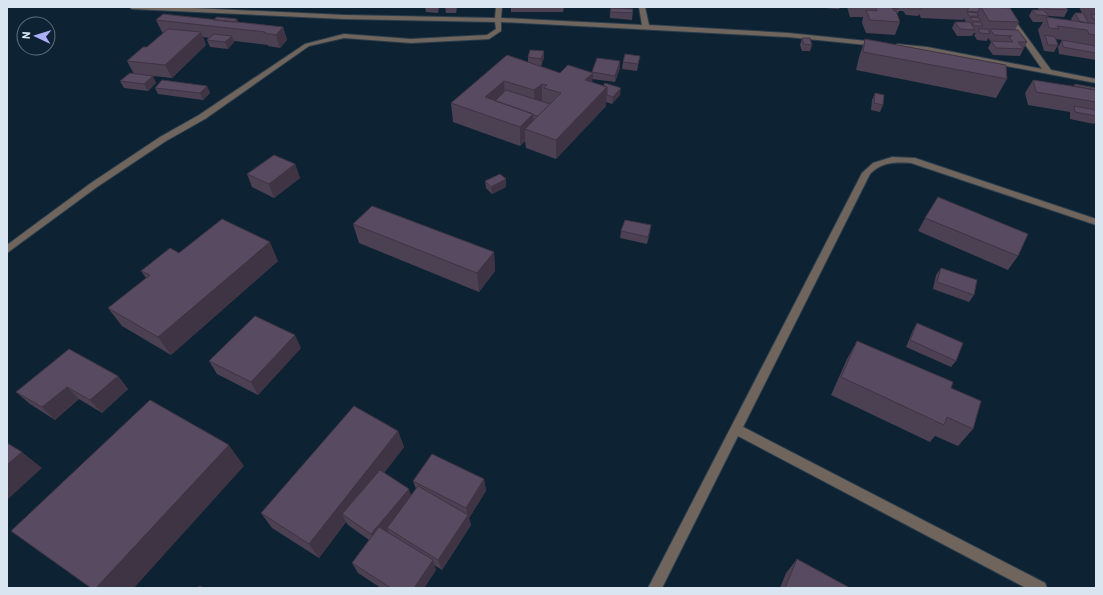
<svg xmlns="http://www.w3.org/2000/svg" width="1103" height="595" viewBox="0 0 1103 595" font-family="Barlow,sans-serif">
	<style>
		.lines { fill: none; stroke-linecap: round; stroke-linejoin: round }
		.minor-casing { stroke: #2a3d4d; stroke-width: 2 }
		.minor { fill: #70655d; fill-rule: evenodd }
		.wall { fill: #4c4053 }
		.shaded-wall { fill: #3e3443 }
		.building { fill: #584a60; stroke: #3e3443 }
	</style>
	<rect width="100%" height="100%" fill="#0d2232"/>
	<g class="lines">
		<defs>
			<path id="minor" d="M129 7H172L344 15 495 18 496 7H502L501 18 642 25 639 7H645L649 25 788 33 877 42 880 44 877 46 788 37 501 22V31L489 39 411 43 344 38 309 46 205 119 166 141 97 187 7 253V245L91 183 160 137 199 115 305 44 344 34 411 39 487 35 496 29 495 22 344 19 132 9Z
				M999 7H1005L1051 70 1096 79V83L927 51 897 48 894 46 897 44 927 47 1042 69Z
				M892 157 915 158 1096 219V225L911 163C894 162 882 162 870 174L743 427 1045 583 1047 588H1026L738 436 662 588H648L862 173 873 163Z"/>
		</defs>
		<use href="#minor" class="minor-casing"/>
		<use href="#minor" class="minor"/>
	</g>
	<path class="wall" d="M425 7H439L438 13 426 12Z
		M445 7H457L456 13H446Z
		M511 7H564L563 12H511Z
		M808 7H840L839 9Z
		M847 7H1001L1019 22 1015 30 1027 42 1020 56 993 55 988 48 991 42 988 38 987 41 977 40 974 35 976 33H974L972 36H957L952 28 955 22H966L964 19V18L963 20 921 18 919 14 918 16 906 15 903 11H899L898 13H897L900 22 895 35 866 33 862 23 863 17H850Z
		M1037 7H1065L1068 10 1064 17 1049 16 1047 18 1072 21 1071 19 1075 13H1082L1079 7H1096V60L1059 54 1058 47 1062 40 1056 39 1058 45 1054 52 1044 51 1038 30 1043 22H1033L1029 16 1032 10H1039Z
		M633 9 632 20 610 18V12Z
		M237 19 238 22 283 27 287 40 280 48 268 46V45L234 41V42L228 49 210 47 207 40 209 38 203 37 206 45 172 78 134 74 127 61 147 47 163 33 162 32 156 20H213Z
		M802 38 812 45 810 51H802L800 45Z
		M865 39 1007 79 996 98 856 70 859 57Z
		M544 51V58L541 66 538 65 560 73 592 72 620 61V68L615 82 592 79V83L620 95 612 104 606 102V106L556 159 526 148 525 141 520 146 453 122 451 103 528 62V57Z
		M640 56 637 71 622 69 623 62Z
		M153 76 156 83 148 91 124 88 120 81Z
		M1033 80 1073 86 1075 84 1096 88V122L1094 124 1070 119V112L1028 105 1025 93Z
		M207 86 210 93 203 100 158 94 155 88Z
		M875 93 883 105 880 112 871 110 872 100Z
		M295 164 300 178 274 198 252 187 247 174Z
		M485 181 506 187 492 194 486 188Z
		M925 218 1018 256 1008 270 918 231Z
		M353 224 494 252 495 271 479 292 359 243Z
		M651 225 650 232 647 244 620 238 621 231Z
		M179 253 278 261 171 355 122 326 108 308 146 278 141 271Z
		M941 268 974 295 969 302 933 289 936 275Z
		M917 323 956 361 951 367 906 347 913 330Z
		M857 341 951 388 973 429 958 446 935 436 930 442 831 395 847 359Z
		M301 348 258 395 217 374 209 361Z
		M118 376 128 389 102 413 79 399 55 420 30 404 16 392Z
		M398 431 404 447 384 473 411 496 416 489 413 481 484 479 486 491 469 518 471 525 442 570 434 565 436 570 424 588H381L358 573 352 563 369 540 348 525 346 522 319 558 272 528 261 513Z
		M797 559 850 588H780L786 573Z"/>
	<path class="shaded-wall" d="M438 7H439L438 13Z
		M456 7H457L456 13Z
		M237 19 239 25 229 26Z
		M283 27 287 40 280 48 276 35Z
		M201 32 206 45 172 78 165 65Z
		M232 36 234 42 228 49 225 42Z
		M544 51V58L541 66V59Z
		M620 61V68L615 82V76Z
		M593 73 592 91 585 80Z
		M153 76 156 83 148 91 144 84Z
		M504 81 505 99 487 116 485 97Z
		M542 84V102L535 109 534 90Z
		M207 86 210 93 203 100 200 93Z
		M607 87 606 106 556 159V140Z
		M621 88 620 95 612 104 613 97Z
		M533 114 534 132 525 129V141L520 146V127Z
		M295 164 300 178 274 198 269 184Z
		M506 179V187L492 194 491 187Z
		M651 225 650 232 647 244 648 237Z
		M270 242 278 261 171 355 158 337Z
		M494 252 495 271 479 292 477 273Z
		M295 335 301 348 258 395 251 382Z
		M118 376 128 389 102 413 90 400Z
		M67 387 79 399 55 420 42 407Z
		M398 431 404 447 349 519 342 514 346 522 319 558 309 544Z
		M229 445 244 466 134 588H96Z
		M22 452 42 468 7 500V465Z
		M484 479 486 491 469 518 471 525 442 570 438 560 468 516 466 508Z
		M409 489 413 500 387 528 388 531 376 545 371 534Z
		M433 560 436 570 424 588H414Z"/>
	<path class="building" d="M875 7H892L894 11H896L900 22 870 20 866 10 877 11Z
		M892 7H897L898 9 892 8Z
		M907 7H920L921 9H908Z
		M969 7H980L978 12 967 11Z
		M981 7 1010 8 1019 22 989 21Z
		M1045 7H1065L1068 10 1046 9Z
		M611 8 633 9 632 13 610 12Z
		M1032 10H1044L1049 16 1037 15Z
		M967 12 977 13 979 16H969Z
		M1075 13H1083L1089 23 1080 22Z
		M163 14 283 27 276 35 264 33 265 32 156 20Z
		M1091 14 1096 15V19H1093Z
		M217 17 237 19 234 22 213 20Z
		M970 17 979 18 981 21H973Z
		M1046 17 1096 24V35L1089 34 1087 30 1057 26 1059 29 1049 28Z
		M955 22H970L975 30 960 29Z
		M972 22H980L983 26H975Z
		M168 29 201 32 165 65 127 61 143 47H147Z
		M978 29H988L990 34 980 33Z
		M990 29 1018 30 1027 42H1018L1024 49 996 48 991 41 1013 42 1009 37 1012 36 994 35Z
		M214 34 232 36 225 42 207 40Z
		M1045 35 1055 37 1058 45H1048Z
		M802 38H810L812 45 804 44Z
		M865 39 1006 65 1007 79 863 52Z
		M1062 40 1096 46V53L1063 47Z
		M530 50 544 51 541 59 528 57Z
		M625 54 640 56 638 64 623 62Z
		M507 55 560 73 568 65 593 73 585 80 607 87 556 140 525 129 561 93 544 88 547 85 542 84 534 90 504 81 485 97 533 114 520 127 451 103Z
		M597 58 620 61 615 76 592 72Z
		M130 73 153 76 144 84 120 81Z
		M162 80 207 86 200 93 155 88Z
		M1033 80 1096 90V102L1036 92Z
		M605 83 621 88 613 97 607 95V87L603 86Z
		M1075 84 1096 88V90L1075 86Z
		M506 90 550 104 538 116 533 115V114L495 101Z
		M875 93 884 95 883 105 874 103Z
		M1074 106 1096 110V116L1075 112Z
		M274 155 295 164 269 184 247 174Z
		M500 174 506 179 491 187 485 181Z
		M938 197 1028 234 1018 256 925 218Z
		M372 206 494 252 477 273 353 224Z
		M222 219 270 242 158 337 108 308 150 275 141 271 170 248 179 253Z
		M625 220 651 225 648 237 621 231Z
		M941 268 977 280 974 295 937 282Z
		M255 316 295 335 251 382 209 361Z
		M917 323 963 343 956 361 910 340Z
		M857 341 953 382 951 388 981 401 973 429 947 417 944 425 841 377Z
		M69 349 118 376 90 400 67 387 42 407 16 392Z
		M150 400 229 445 96 588H91L11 531Z
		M354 406 398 431 309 544 261 513Z
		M7 443 22 452 7 465Z
		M432 454 484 479 466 508 413 481Z
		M380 470 409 489 371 534 342 514Z
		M418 486 468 515 438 560 387 528Z
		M379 527 433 560 414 588H391L352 563Z
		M797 559 850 588H785Z
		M200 586 203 588H197Z"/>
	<rect width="1103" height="595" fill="none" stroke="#d9e6f1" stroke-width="16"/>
	<g transform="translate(36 36) rotate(274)"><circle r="19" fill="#0d2232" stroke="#5f707e"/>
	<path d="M0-3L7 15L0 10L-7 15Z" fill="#adaffb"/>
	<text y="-6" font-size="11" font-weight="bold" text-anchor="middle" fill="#d9e6f1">N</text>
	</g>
</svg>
